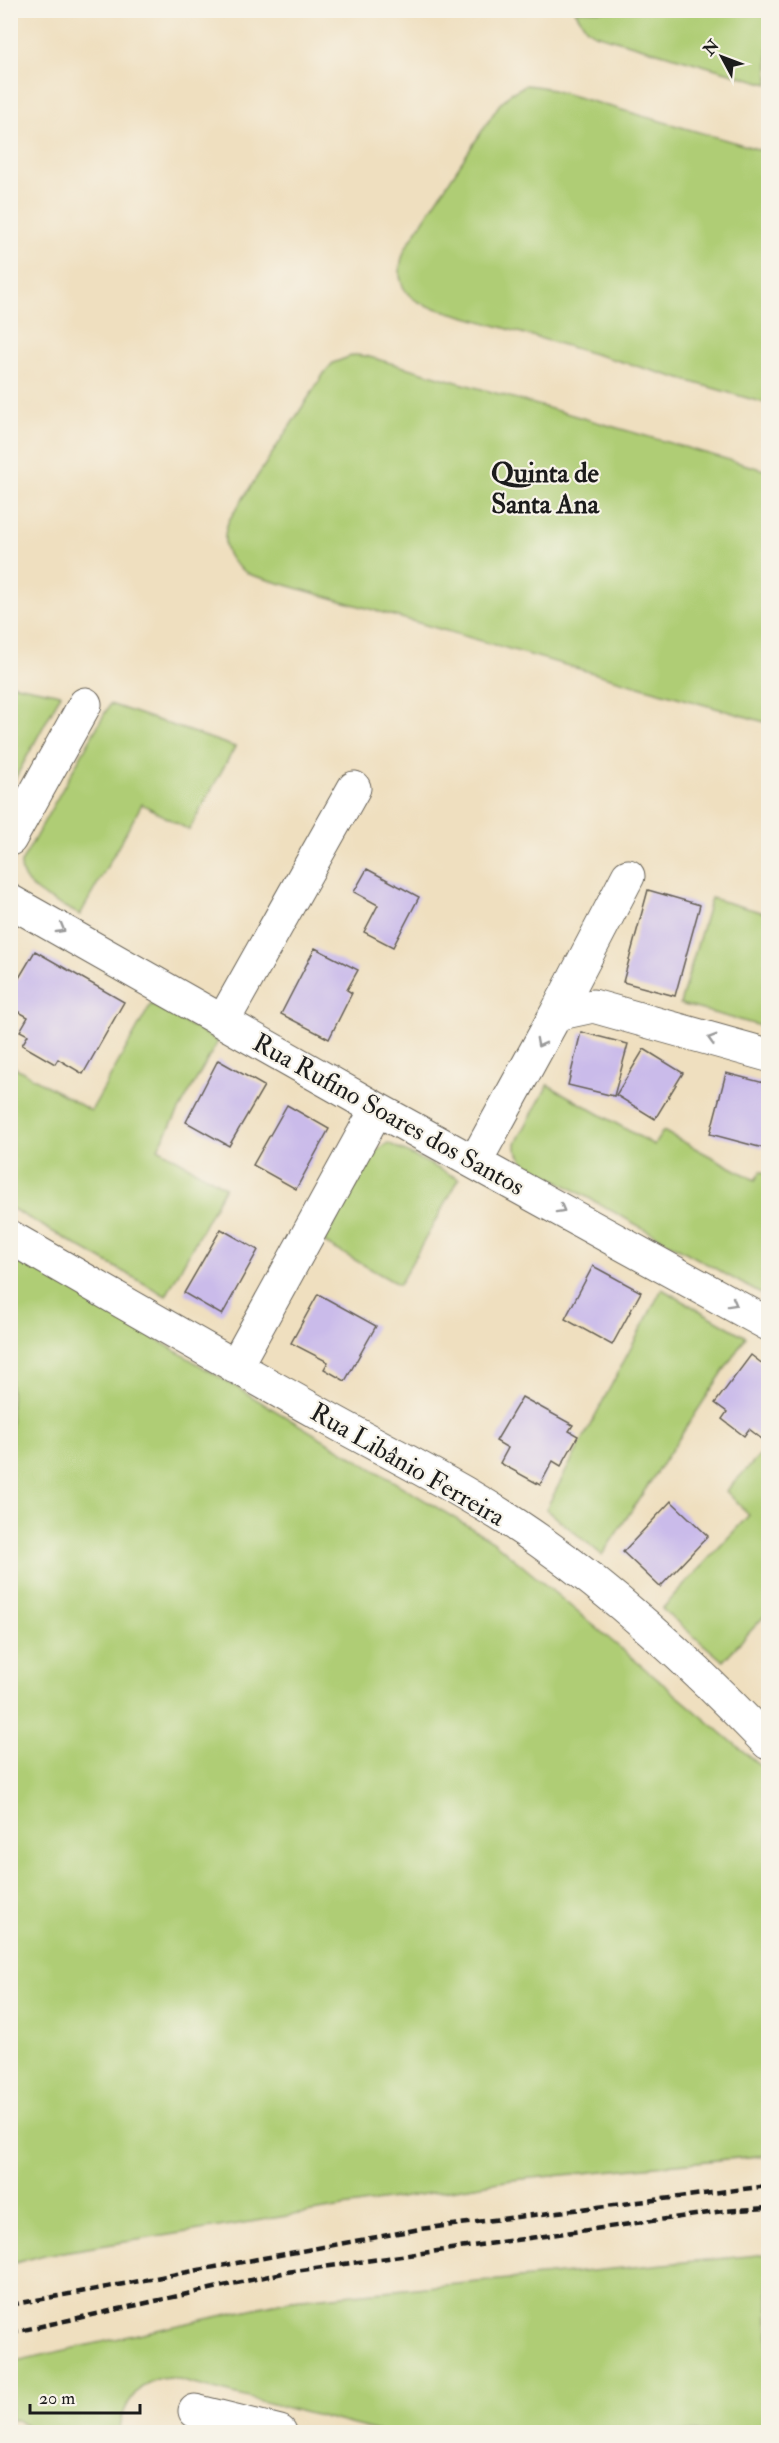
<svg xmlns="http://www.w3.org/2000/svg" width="779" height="2443" viewBox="0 0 779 2443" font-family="'IM FELL Double Pica',serif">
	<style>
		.green { fill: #afcd74; stroke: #667448; stroke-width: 1.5 }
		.building { fill: #cabbea }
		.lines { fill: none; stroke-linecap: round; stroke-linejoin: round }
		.street-casing { stroke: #666055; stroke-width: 35 }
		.street { stroke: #fff; stroke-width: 33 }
		.rail { stroke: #1c1c1c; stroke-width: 4.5; stroke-dasharray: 9 4.5; stroke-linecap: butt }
		.oneway { stroke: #999 }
		.labels { text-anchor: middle; stroke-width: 4.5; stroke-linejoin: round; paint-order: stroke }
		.street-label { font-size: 26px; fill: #1c1c1c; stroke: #f7f3e8 }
		.neighbourhood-label { font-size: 27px; font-weight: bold; fill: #1c1c1c; stroke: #f7f3e8 }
	</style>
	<rect width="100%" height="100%" fill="#f7f3e8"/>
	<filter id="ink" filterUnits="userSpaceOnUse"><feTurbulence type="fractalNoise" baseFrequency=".0167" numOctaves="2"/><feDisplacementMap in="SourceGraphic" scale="12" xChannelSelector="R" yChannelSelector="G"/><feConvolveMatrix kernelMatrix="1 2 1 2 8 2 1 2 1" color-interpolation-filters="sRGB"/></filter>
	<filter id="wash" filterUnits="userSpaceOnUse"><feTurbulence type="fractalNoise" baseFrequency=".008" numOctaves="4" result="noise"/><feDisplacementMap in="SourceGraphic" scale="24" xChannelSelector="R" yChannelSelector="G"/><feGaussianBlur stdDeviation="1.35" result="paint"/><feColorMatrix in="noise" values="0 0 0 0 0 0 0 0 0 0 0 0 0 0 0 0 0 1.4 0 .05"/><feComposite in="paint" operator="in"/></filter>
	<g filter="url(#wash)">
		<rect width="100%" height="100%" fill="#efdfbf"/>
		<path class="green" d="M575 11H768V84L595 34 586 28Z
			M526 85 542 87 768 152V404L428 306C399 296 394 274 406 247L499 105 511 93Z
			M354 355 366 356 768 471V723L251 575C227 563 219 545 229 520L325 372 333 363Z
			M11 684 61 694 11 786 10 684Z
			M110 704 235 747 189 830 142 804 80 915C60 903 19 891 21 863Z
			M711 898 768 914V997L761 1026 680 1004Z
			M151 1004 218 1041 158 1148 225 1187 166 1296 11 1208V1065L91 1111Z
			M548 1085 654 1145 663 1131 755 1180 761 1171 768 1175V1298L524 1162 516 1149V1143Z
			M388 1143 459 1179 399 1285 323 1242 376 1151Z
			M11 1252 493 1541 768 1772V2155L512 2180 44 2255 11 2264Z
			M662 1289 746 1337 602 1555 546 1509Z
			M768 1447V1612L723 1661 662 1609 749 1515 726 1491Z
			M768 2254V2432H381L171 2378C166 2379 157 2378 152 2381 133 2389 120 2413 120 2432H42L11 2419V2362L292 2300Z"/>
		<g id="blocks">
			<path class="building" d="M367 869 419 897 393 947 364 932 378 905 354 892Z
				M648 890 700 905 675 996 623 982Z
				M315 948 358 970 347 990 352 993 329 1039 281 1014Z
				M35 951 124 1002 83 1074 58 1059 55 1064 22 1045 28 1035 20 1031 28 1017 10 1007V993Z
				M581 1032 628 1044 614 1096 568 1085Z
				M644 1049 683 1073 655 1119 616 1095Z
				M218 1060 264 1086 229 1146 186 1122Z
				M726 1073 768 1084V1128L763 1148 710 1134Z
				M287 1105 329 1129 296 1189 253 1165Z
				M221 1229 258 1250 222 1315 184 1293Z
				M593 1266 641 1292 612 1345 565 1319Z
				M318 1294 376 1326 345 1381 324 1369 328 1362 291 1343Z
				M751 1355 768 1368 767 1443 749 1429 744 1436 722 1419 727 1412 715 1403Z
				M522 1397 573 1425 569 1431 578 1436 561 1466 553 1461 540 1485 500 1463 508 1448 496 1441Z
				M671 1501 708 1536 660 1587 623 1552Z"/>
		</g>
	</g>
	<g filter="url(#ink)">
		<use href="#blocks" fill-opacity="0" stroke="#666055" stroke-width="1.5"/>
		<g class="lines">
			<defs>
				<path id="street" d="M10 839 85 704
					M10 901 377 1109 768 1324
					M556 1014 628 876
					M223 1021 354 788
					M475 1162 556 1014 593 1006 768 1055
					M10 1237C114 1297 218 1357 322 1415 395 1456 473 1493 541 1542 622 1599 700 1672 768 1743
					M235 1367 377 1109
					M195 2411 280 2432"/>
			</defs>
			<use href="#street" class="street-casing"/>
			<use href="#street" class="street"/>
			<path class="rail" d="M10 2305 420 2229 768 2186
				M10 2333 287 2272 723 2211 768 2208"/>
		</g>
		<defs><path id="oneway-chevron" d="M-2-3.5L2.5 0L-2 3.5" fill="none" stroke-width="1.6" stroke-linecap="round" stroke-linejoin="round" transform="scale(1.5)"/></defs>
		<g class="oneway">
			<use href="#oneway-chevron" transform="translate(61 929) rotate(30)"/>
			<use href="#oneway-chevron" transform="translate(712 1039) rotate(-164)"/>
			<use href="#oneway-chevron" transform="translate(540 1043) rotate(118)"/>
			<use href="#oneway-chevron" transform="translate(561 1209) rotate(29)"/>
			<use href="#oneway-chevron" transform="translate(733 1303) rotate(29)"/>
		</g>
	</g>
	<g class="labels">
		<g class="street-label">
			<text transform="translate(389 1114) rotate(29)" y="9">Rua Rufino Soares dos Santos</text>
			<text transform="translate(408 1464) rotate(30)" y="9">Rua Libânio Ferreira</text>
		</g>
		<g class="neighbourhood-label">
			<text x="545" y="482">Quinta de<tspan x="545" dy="31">Santa Ana</tspan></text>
		</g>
	</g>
	<rect width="779" height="2443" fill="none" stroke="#f7f3e8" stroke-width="36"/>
	<g transform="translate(722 57) rotate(311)" stroke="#f7f3e8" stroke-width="4.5" paint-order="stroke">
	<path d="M0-4.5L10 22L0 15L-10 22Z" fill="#1c1c1c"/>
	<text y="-9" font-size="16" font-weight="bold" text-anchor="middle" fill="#1c1c1c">N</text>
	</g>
	<path d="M30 2404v9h110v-9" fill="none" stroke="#1c1c1c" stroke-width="3"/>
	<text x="39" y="2404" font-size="18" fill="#1c1c1c" stroke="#f7f3e8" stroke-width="4.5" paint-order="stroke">20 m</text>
</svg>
